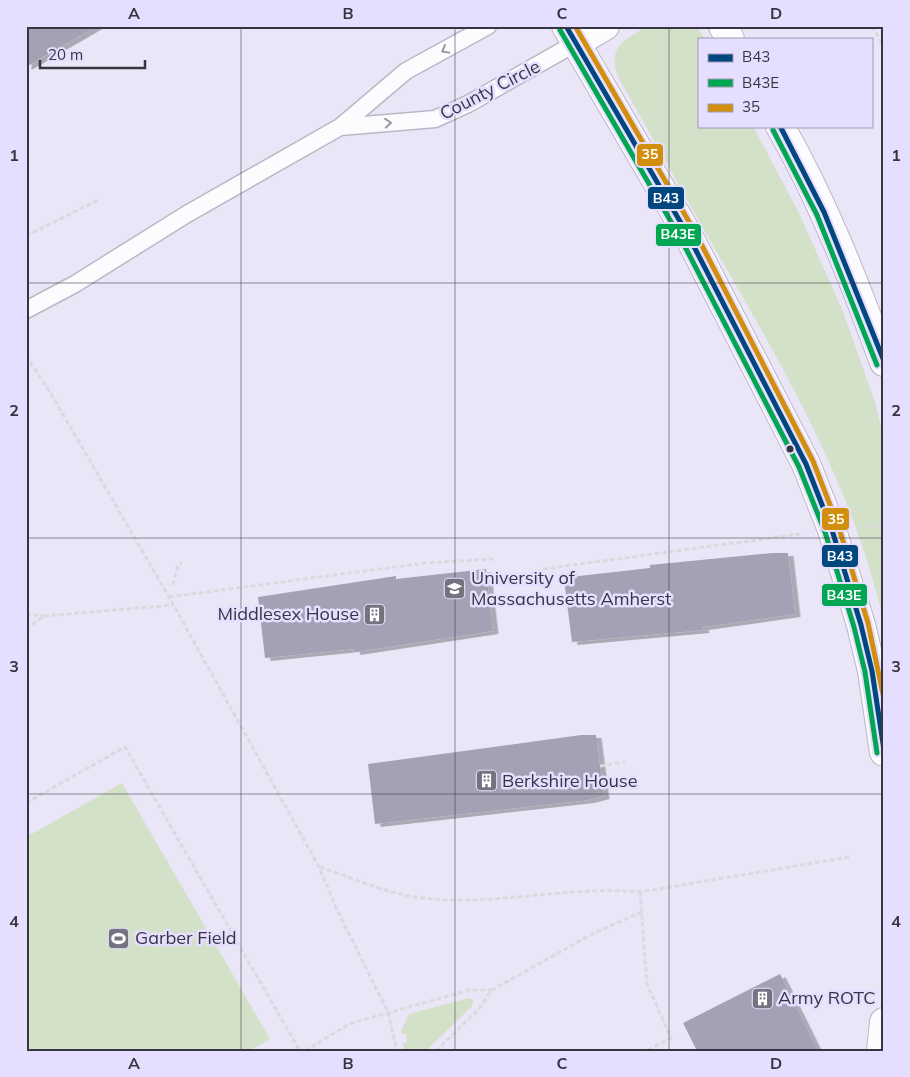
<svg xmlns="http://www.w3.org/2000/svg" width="910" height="1077" viewBox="0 0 910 1077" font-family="Mulish,sans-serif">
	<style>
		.grass { fill: #d3e1c8 }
		.building { fill: #a5a1b4; filter: url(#shadow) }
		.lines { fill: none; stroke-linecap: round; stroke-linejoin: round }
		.lane-casing { stroke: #bbb8c5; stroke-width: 19 }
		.secondary-casing { stroke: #bbb8c5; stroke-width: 30 }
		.primary-casing { stroke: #bbb8c5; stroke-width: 30 }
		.path { stroke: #dbd9df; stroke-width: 3; stroke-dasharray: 5 2.5; stroke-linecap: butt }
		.lane { stroke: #fcfbfe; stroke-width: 16 }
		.secondary { stroke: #fcfbfe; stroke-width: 28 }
		.primary { stroke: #fcfbfe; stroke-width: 28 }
		.bus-1-casing { stroke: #e6deff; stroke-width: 9 }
		.bus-2-casing { stroke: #e6deff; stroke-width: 9 }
		.bus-3-casing { stroke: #e6deff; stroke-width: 9 }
		.bus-1 { stroke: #00467f; stroke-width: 5 }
		.bus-2 { stroke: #00a651; stroke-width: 5 }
		.bus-3 { stroke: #d18f0d; stroke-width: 5 }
		.oneway { stroke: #9a98a0 }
		.grid { fill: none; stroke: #383542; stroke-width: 1; stroke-opacity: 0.55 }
		.bus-dot { fill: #383542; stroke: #e6deff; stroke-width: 2 }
		.labels { text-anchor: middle; stroke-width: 5; stroke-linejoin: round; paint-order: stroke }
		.street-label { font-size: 18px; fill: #383542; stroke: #e6deff }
		.poi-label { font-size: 18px; fill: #383542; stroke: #e6deff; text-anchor: start }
		.line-badge { stroke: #e6deff; stroke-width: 2 }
		.badge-label { font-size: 14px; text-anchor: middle; font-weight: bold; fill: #fff }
		.neatline { fill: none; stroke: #383542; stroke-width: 2 }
		.grid-label { font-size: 16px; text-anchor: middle; font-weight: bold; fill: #383542 }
	</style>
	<defs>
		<filter id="shadow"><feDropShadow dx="5.5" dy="3" stdDeviation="0" flood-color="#0004"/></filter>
	</defs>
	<rect width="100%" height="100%" fill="#eae6f7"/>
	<path class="grass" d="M648 26H696L705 39H699V126H753L799 213 842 309 875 402 884 438V624C856 495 790 379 725 266 688 203 653 138 617 75 608 45 626 39 648 26Z
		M122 783 270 1039 249 1051H26V837Z
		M469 998 473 1000 472 1006 426 1051H404L403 1043 407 1042 406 1034H401V1031L409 1014Z"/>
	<path class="building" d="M26 26H97L26 67Z
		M772 553H788L795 614 703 627 704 630 572 642 564 580 579 576 650 568V565Z
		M486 569 493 631 355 652 354 649 265 658 258 597 396 576V579Z
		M581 735H596L604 796 589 800 375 824 368 764Z
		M780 974 818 1051H697L683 1023Z"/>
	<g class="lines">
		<defs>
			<path id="lane" d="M340 127 435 119 468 104 576 43
				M26 310 75 284 187 214 340 127 406 71 488 26"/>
			<path id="secondary" d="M576 43 605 26"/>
			<path id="primary" d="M566 26 688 235 806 464 832 530 861 625 872 671 884 752
				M723 26 730 39
				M780 126C823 201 854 281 884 362
				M881 1051 884 1022"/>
		</defs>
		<use href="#lane" class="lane-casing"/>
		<use href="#secondary" class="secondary-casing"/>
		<use href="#primary" class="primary-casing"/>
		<path class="path" d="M872 26 884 47
			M26 236 98 200
			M26 356 50 392 169 597 319 867 337 910 388 1012 397 1051
			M865 527 884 525
			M543 569 800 534
			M173 585 178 565 182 563
			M169 597 425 563 493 559
			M26 614 44 616
			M26 629 44 616 173 605
			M600 766 625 762
			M26 803 125 747 300 1051
			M320 867C350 877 383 892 415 897 489 908 565 885 640 892L849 857
			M640 892 647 984 671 1038 646 1051
			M305 1051 349 1024 469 990H492
			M436 1051 478 1010 492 990 594 933 642 912"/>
		<use href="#lane" class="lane"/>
		<use href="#secondary" class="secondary"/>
		<use href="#primary" class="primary"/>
		<defs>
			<path id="bus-1" d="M566 26 688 235 806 464 832 530 861 625 872 671 884 750
				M780 126 824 212 884 361"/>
			<path id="bus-2" d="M560 30 681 239 799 467 825 532 854 627 865 672 877 753
				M773 130 817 215 877 365"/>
			<path id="bus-3" d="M575 26 695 232 813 461 839 528 868 623 884 699"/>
		</defs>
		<use href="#bus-1" class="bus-1-casing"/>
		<use href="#bus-2" class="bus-2-casing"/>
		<use href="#bus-3" class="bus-3-casing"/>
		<use href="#bus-1" class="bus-1"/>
		<use href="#bus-2" class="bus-2"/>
		<use href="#bus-3" class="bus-3"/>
	</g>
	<defs><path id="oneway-chevron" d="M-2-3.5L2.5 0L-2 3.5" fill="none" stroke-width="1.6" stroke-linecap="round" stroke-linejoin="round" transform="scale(1.25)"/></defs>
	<g class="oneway">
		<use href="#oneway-chevron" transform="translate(445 50) rotate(151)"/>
		<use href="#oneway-chevron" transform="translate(388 123) rotate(-5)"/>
	</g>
	<path class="grid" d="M241 26V1051M455 26V1051M669 26V1051M26 283H884M26 538H884M26 794H884"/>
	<defs>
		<symbol id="university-square" viewBox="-11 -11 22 22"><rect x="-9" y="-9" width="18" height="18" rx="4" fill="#767381" stroke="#e6deff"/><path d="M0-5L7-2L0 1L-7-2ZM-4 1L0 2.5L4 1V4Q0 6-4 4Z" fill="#fff"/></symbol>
		<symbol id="building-square" viewBox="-11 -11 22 22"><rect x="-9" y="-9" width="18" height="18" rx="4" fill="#767381" stroke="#e6deff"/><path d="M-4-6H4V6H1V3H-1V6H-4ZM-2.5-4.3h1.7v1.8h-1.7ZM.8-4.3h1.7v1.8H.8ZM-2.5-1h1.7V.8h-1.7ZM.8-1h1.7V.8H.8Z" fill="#fff"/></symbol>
		<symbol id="stadium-square" viewBox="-11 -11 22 22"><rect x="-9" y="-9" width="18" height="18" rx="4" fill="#767381" stroke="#e6deff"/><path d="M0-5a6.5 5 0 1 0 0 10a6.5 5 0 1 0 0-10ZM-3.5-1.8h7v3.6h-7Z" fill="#fff"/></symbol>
	</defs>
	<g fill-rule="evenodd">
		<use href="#university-square" x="442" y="576" width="25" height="25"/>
		<use href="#building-square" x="362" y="602" width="25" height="25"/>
		<use href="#building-square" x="474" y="768" width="25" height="25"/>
		<use href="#stadium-square" x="106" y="926" width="25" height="25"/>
		<use href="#building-square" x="750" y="986" width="25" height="25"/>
	</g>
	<circle class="bus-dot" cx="790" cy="449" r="4.5"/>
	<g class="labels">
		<g class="street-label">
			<text transform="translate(490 90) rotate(-27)" y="6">County Circle</text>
		</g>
		<g class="poi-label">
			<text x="471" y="584">University of<tspan x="471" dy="21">Massachusetts Amherst</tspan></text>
			<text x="359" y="620" text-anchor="end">Middlesex House</text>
			<text x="502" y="787">Berkshire House</text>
			<text x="135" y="944">Garber Field</text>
			<text x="778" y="1004">Army ROTC</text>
		</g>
	</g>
	<g class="line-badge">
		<rect x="636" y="143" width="28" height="24" rx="5" fill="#d18f0d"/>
		<rect x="647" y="186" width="38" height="24" rx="5" fill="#00467f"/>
		<rect x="655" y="223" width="47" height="24" rx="5" fill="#00a651"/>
		<rect x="821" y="507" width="29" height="24" rx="5" fill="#d18f0d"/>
		<rect x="821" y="544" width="38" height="24" rx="5" fill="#00467f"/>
		<rect x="821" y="583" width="47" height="24" rx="5" fill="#00a651"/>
	</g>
	<g class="badge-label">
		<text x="650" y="159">35</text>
		<text x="666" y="203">B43</text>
		<text x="678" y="239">B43E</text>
		<text x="836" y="524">35</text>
		<text x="840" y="561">B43</text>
		<text x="844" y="600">B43E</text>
	</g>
	<rect width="910" height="1077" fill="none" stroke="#e6deff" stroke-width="55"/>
	<rect x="698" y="38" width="175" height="90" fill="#e6deff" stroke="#a09ab3"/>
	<rect x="708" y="54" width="25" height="8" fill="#00467f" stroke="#a09ab3"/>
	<text x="742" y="62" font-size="15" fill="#383542">B43</text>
	<rect x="708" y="79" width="25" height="8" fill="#00a651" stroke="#a09ab3"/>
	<text x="742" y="88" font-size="15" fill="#383542">B43E</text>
	<rect x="708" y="104" width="25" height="8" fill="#d18f0d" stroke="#a09ab3"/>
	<text x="742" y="112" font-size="15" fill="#383542">35</text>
	<path d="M40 60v8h105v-8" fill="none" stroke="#383542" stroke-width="2.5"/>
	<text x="48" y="60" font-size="15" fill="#383542" stroke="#e6deff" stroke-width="4" paint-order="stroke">20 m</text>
	<rect x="28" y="28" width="854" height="1022" class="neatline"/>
	<g class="grid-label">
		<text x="134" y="19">A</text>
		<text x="348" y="19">B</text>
		<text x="562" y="19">C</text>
		<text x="776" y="19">D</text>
		<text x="14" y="161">1</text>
		<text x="896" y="161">1</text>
		<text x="14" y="416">2</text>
		<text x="896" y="416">2</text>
		<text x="14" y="672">3</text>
		<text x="896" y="672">3</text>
		<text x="14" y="927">4</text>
		<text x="896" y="927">4</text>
		<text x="134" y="1069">A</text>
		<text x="348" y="1069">B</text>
		<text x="562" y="1069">C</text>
		<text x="776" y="1069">D</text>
	</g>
</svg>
